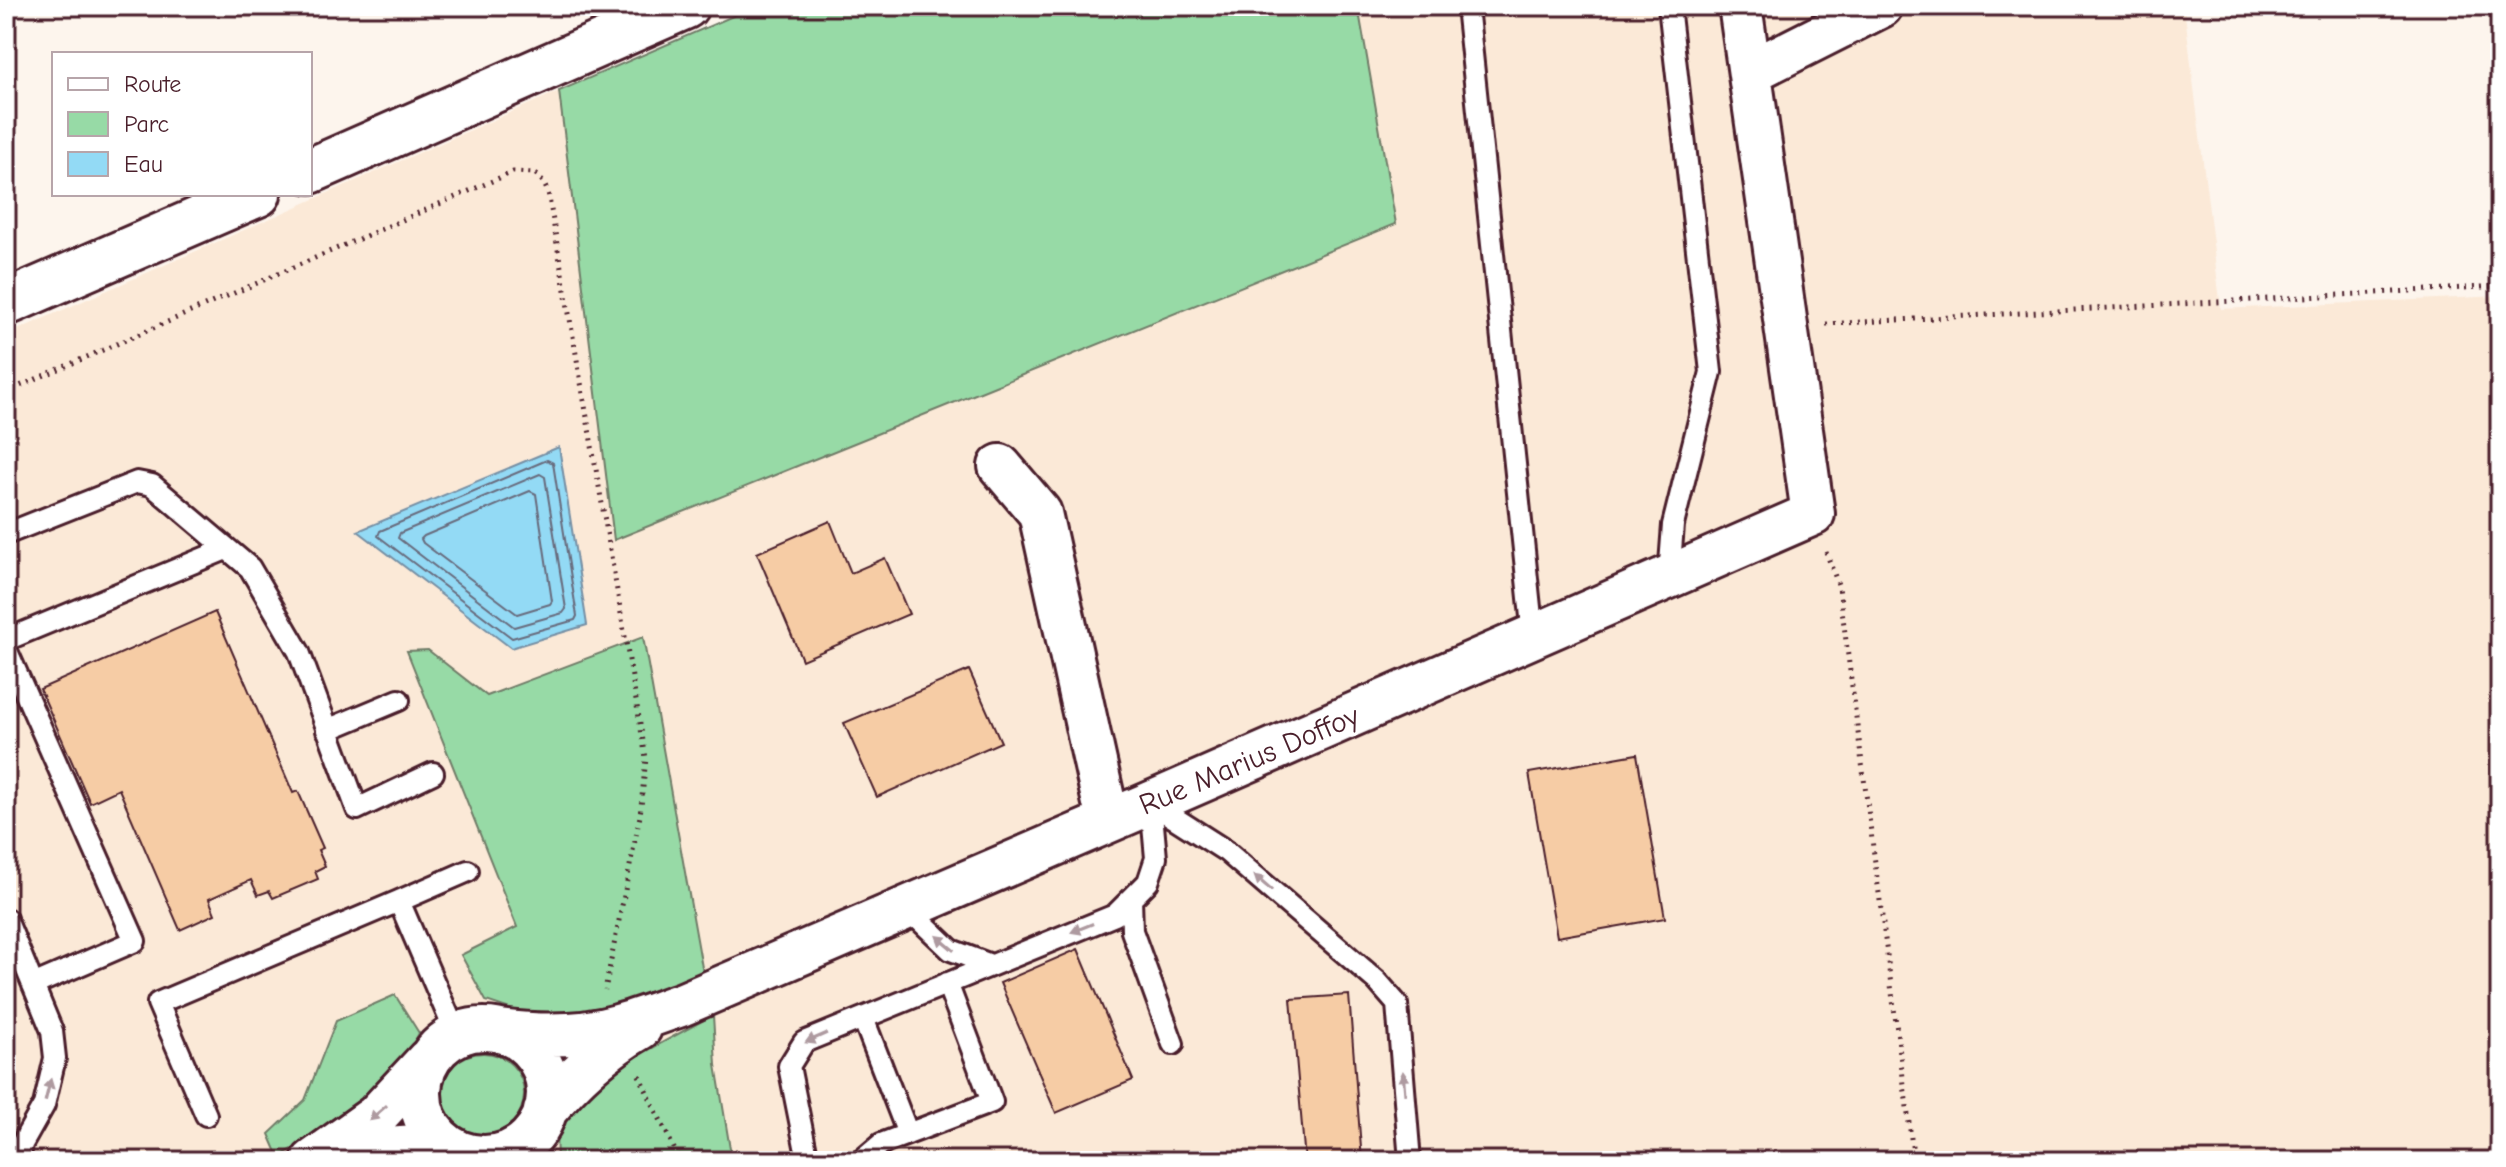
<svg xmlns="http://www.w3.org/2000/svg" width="2506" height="1167" viewBox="0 0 2506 1167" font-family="'Comic Neue',sans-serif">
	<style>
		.built { fill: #fbe9d7 }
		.green { fill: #97daa6; stroke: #707c68; stroke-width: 2 }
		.water { fill: #93daf5; stroke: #768fa4; stroke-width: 2 }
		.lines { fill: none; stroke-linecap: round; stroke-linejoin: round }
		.shore { stroke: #676a7c; stroke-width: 2 }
		.building { fill: #f6cca5; stroke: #4a1f2b; stroke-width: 2 }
		.lane-casing { stroke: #4a1f2b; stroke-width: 26 }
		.street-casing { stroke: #4a1f2b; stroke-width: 48 }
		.secondary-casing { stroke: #4a1f2b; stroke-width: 50 }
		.path { stroke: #4a1f2b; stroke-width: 5; stroke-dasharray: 2 6; stroke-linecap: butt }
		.lane { stroke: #fff; stroke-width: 20 }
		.street { stroke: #fff; stroke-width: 42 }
		.secondary { stroke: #fff; stroke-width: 44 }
		.oneway { fill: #ae9aa0 }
		.labels { text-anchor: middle; stroke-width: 6; stroke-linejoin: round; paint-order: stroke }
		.street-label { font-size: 30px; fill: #4a1f2b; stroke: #fff }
	</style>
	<rect width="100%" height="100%" fill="#fdf5ed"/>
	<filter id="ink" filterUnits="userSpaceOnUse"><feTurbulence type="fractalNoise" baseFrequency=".0125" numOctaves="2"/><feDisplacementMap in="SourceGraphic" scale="16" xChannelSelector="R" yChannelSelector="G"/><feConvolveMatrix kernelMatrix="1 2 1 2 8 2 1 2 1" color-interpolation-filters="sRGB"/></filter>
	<g filter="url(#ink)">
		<path class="built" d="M1358 6H2184L2221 309 2500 296V1161H6V335L559 91 614 539 1396 224Z"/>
		<path class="green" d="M756 6H1358L1396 224 614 540 559 91Z
			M643 637 703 973 580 1019 522 1013 486 1001 461 955 517 927 407 651 428 650 487 696Z
			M395 995 419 1033 398 1076 358 1109 279 1157 269 1134 305 1100 336 1021Z
			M713 1015 716 1065 732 1161H557L556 1129 584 1085Z
			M442 1094a41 41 0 1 1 82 0a41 41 0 1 1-82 0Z"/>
		<path class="water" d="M559 447 587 625 511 648 358 531Z"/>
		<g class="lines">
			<path class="shore" d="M547 460 553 463 577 616 575 620 512 638 378 536 380 531Z
				M540 474 545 477 566 609 563 613 514 627 398 538 400 533Z
				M530 491 536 494 552 601 550 604 517 614 423 543 421 539 424 536Z"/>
		</g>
		<path class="building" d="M830 521 851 573 885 558 909 614 802 660 757 553Z
			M215 612 293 793 298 791 323 848 318 850 325 866 315 871 318 879 273 898 269 891 258 895 251 880 209 899 215 914 180 930 119 789 90 803 40 689Z
			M969 670 1001 742 877 797 844 723Z
			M1637 754 1665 918 1557 937 1529 773Z
			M1078 949 1133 1080 1056 1113 1000 983Z
			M1349 995 1362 1161H1305L1291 999Z"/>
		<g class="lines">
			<defs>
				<path id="lane" d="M1467 6 1533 636
					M1669 6 1711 372 1673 525 1669 577
					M6 534 137 482 152 485 250 568 299 652 357 809 433 773
					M6 640 226 549
					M6 649 135 941 33 985
					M327 730 399 700
					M1151 803 1226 851 1377 981 1397 1004 1410 1161
					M1131 899 1132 931 1173 1044
					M399 901 468 871
					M907 908 951 950 991 965
					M6 919 52 1031 55 1058 44 1105 22 1144 19 1161
					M863 1018 908 1134
					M206 1115 158 1003 399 901 457 1036
					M808 1161 789 1066 804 1042 1115 915 1148 882 1156 858 1151 803
					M861 1161 881 1144 992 1102 947 983"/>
				<path id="street" d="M1750 72 1881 6
					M1000 466 1040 513 1108 821
					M420 1093a64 64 0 1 1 128 0a64 64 0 1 1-128 0Z
					M500 1031C539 1036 580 1037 618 1026 640 1020 662 1011 683 1004L1151 803 1813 514 1741 12 1742 6
					M545 1111C573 1077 602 1050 640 1028
					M313 1161 376 1116 428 1060
					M331 1161C371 1149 413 1141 455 1150"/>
				<path id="secondary" d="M310 171 686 6
					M6 303 258 194"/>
			</defs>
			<use href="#lane" class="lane-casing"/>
			<use href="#street" class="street-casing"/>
			<use href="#secondary" class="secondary-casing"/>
			<path class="path" d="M1826 324 2500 286
				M6 392 513 172 535 173 543 182 548 192 646 758 640 816 605 990
				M1826 552 1839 587 1914 1161
				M639 1075 680 1161"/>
			<use href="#lane" class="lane"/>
			<use href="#street" class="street"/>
			<use href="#secondary" class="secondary"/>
		</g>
		<defs><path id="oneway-solid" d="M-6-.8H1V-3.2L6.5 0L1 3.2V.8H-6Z" transform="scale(2)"/></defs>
		<g class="oneway">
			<use href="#oneway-solid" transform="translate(1263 883) rotate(-139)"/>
			<use href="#oneway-solid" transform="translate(1082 928) rotate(158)"/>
			<use href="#oneway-solid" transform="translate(945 943) rotate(-140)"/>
			<use href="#oneway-solid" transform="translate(816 1038) rotate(156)"/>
			<use href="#oneway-solid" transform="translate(1404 1083) rotate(-95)"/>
			<use href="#oneway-solid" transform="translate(48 1090) rotate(-76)"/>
			<use href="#oneway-solid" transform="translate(378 1113) rotate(139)"/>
		</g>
	</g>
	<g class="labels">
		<g class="street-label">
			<text transform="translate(1249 760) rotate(-23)" y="10">Rue Marius Doffoy</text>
		</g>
	</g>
	<rect width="2506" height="1167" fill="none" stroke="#fff" stroke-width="32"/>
	<rect x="16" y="16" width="2474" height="1135" fill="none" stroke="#4a1f2b" stroke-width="3" filter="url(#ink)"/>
	<rect x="52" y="52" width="260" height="144" fill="#ffffff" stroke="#b7a5aa" stroke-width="2"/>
	<rect x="68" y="78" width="40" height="12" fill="#ffffff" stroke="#b7a5aa" stroke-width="2"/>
	<text x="124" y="92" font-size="24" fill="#4a1f2b">Route</text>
	<rect x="68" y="112" width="40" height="24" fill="#97daa6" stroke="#b7a5aa" stroke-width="2"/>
	<text x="124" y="132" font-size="24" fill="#4a1f2b">Parc</text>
	<rect x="68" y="152" width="40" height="24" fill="#93daf5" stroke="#b7a5aa" stroke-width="2"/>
	<text x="124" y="172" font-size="24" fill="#4a1f2b">Eau</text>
</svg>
